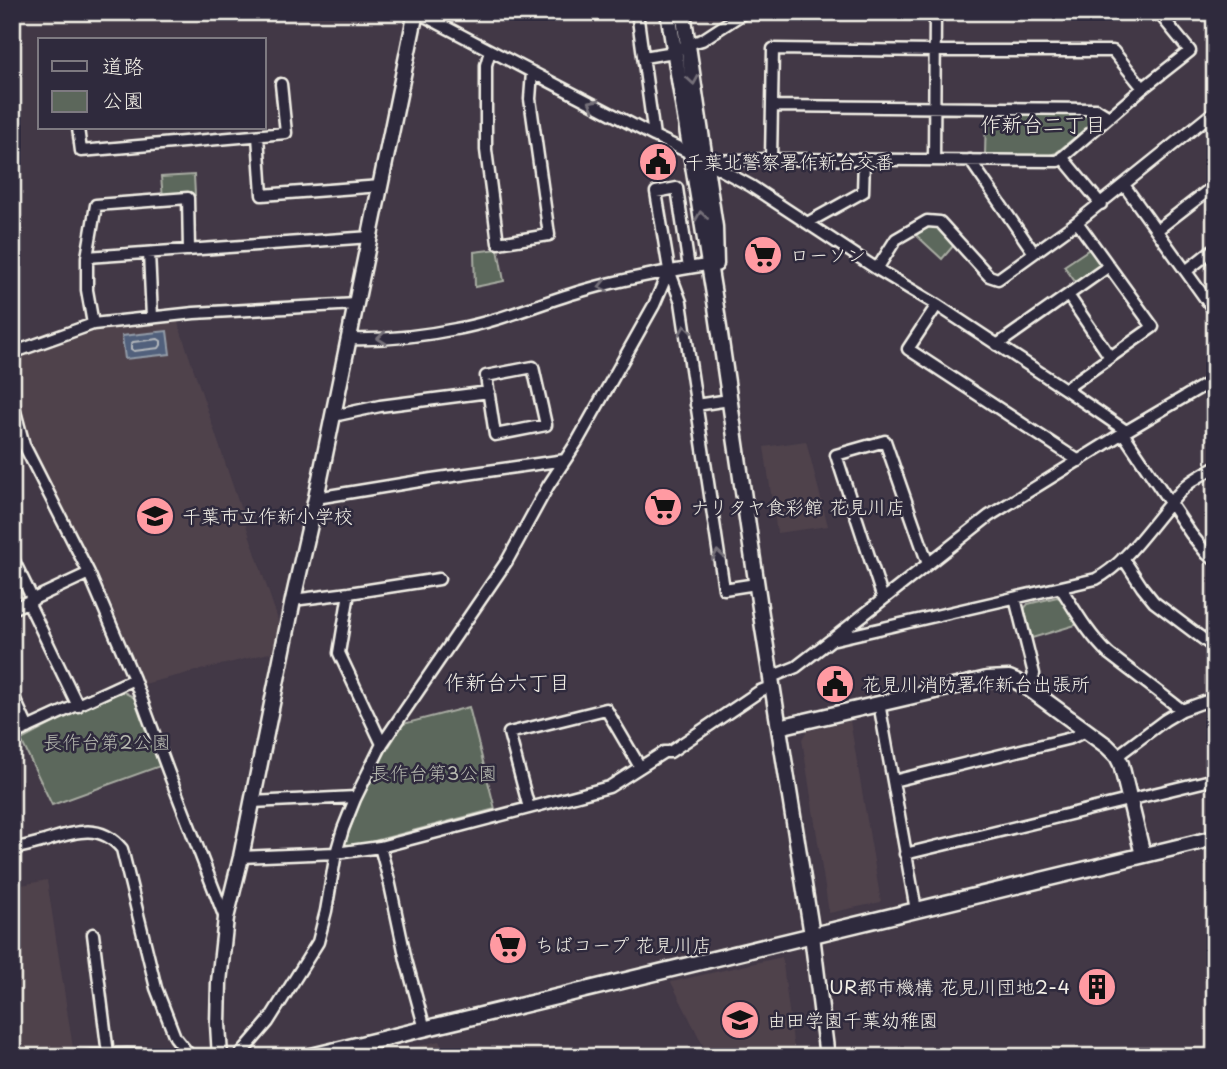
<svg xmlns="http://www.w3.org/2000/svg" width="1227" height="1069" viewBox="0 0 1227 1069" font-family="'Playpen Sans','Klee One',sans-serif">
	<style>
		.built { fill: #4f424c }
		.green { fill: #5c675b; stroke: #a8aca2; stroke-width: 2 }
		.water { fill: #51617b; stroke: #929ba7; stroke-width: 2 }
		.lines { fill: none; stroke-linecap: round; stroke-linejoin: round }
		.shore { stroke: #b3b7bc; stroke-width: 2 }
		.street-casing { stroke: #f4f1e8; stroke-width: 15 }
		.secondary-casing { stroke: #f4f1e8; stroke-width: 19 }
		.street { stroke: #2f2a3d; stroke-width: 10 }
		.secondary { stroke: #2f2a3d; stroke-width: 14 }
		.oneway { stroke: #747079 }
		.labels { text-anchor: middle; stroke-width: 5; stroke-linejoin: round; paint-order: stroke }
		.poi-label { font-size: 19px; fill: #f4f1e8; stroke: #2f2a3d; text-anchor: start }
		.park-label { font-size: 19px; fill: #b7bab0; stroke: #2f2a3d }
		.neighbourhood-label { font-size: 21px; fill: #f4f1e8; stroke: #2f2a3d }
	</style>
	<rect width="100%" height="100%" fill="#423846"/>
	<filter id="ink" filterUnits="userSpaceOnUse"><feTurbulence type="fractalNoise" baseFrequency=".0143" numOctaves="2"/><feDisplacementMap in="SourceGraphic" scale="14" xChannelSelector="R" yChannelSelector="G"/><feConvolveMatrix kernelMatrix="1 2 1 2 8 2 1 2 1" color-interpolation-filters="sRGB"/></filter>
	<g filter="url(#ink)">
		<path class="built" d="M177 320 279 623 273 652 144 684 98 573 37 459 12 382V356L87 331Z
			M806 441 828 526 777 533 764 447Z
			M850 721 881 902 829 913 802 739 807 731Z
			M12 867 17 886 47 880 74 1055 58 1057H12Z
			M782 957 795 1057H709L671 982Z
			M439 1041 447 1057H375Z"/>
		<path class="green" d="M986 114H1090L1092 123 1056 153 1047 156H985Z
			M194 175 195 195 163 197 161 177Z
			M930 226H936L954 245 942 259 915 234Z
			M1091 248 1100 261 1098 267 1076 283 1064 266Z
			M498 249 504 281 475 287 474 252Z
			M1057 597 1062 599 1079 624 1032 638 1024 609 1028 604Z
			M118 689 135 698 160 766 52 805 21 740Z
			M469 707 495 809 348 848 344 845 363 795 385 753 403 724Z"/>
		<path class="water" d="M167 331 170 354 125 359 122 336Z"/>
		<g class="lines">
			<path class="shore" d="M158 339 161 341V345L159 348 134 351 131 349V344L133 342Z"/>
			<defs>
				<path id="street" d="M417 12 654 136 690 153 751 186 877 269 937 305 1065 389 1126 431
					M637 12 654 136
					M490 51 486 65V150L498 243 549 235 530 99 532 72
					M644 57 674 52 688 44 702 40 745 12
					M772 106 1096 109 1109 117
					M78 128 81 151 286 133 281 84
					M258 136 262 195 381 186
					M1062 157 1101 204
					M771 159 773 49 936 51H1113L1143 88
					M934 160 935 12
					M970 160 1034 253
					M707 161 771 159 1058 161 1143 88 1190 51 1158 12
					M1124 185 1215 312
					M807 223 863 192 864 159
					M1157 230 1215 185
					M149 253 152 317
					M87 257 371 237
					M689 268 677 188 656 192 669 270 681 302 724 589 756 584
					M877 269 896 239 927 221 940 222 989 276 998 279 1077 222 1215 111
					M1186 271 1215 248
					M1068 295 1110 357
					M937 305 908 349 1079 461
					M93 324 87 290V257L96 205 188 198 189 250
					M349 339C384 340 422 336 456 329 501 321 542 302 585 290 627 278 669 271 712 264
					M997 345 1109 266
					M12 353 93 324 194 313 357 304
					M533 367 546 425 495 435 486 376Z
					M1065 389 1153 327 1077 222
					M12 400 24 445 89 573 134 679 168 771 225 918
					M696 405 729 400
					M333 416 380 406 489 392
					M1123 433 1191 534 1207 554 1215 560
					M316 498 432 479 565 460
					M12 557 33 600
					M1123 558 1142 587 1154 602 1215 648
					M1061 588C1076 612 1089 635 1109 654L1182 710
					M349 593 339 653 382 744
					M1015 598 1034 674 1028 688
					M883 599 836 455 885 441 928 564
					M293 600 349 593 439 579
					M28 602 78 706
					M12 609 89 573
					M834 638 989 516 1123 433 1215 379
					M771 677 796 667 831 640 1096 579C1130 562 1158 512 1187 485 1195 478 1206 473 1215 467
					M12 693 28 728
					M879 703 916 910
					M12 735 134 679
					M1117 756 1165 720 1182 710 1215 698
					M893 781 1071 738 1086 731
					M252 802 356 797
					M529 808 509 733 606 709 640 767
					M380 847 389 880 406 960 425 1029
					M12 849C23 847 34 844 45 841 74 832 100 822 122 849L156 988 175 1037 191 1057
					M905 854 1215 779
					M241 857 336 853 380 847 609 787 664 752H670L760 691 772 686
					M93 934 108 1054
					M78 1057C109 1053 140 1052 171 1057
					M238 1057 268 1022 318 942 326 911 336 853 343 829 355 799 382 744 507 561 548 486 577 442 654 305 669 270"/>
				<path id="secondary" d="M668 12 716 307 763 628 812 935 827 1057
					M683 12 715 227 716 264
					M779 727 987 679 1009 678 1016 681 1028 688 1107 746 1117 756 1121 764 1143 855
					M220 1057 218 1024 219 982 226 918 241 857 293 600 316 498 416 12
					M307 1057 1215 838"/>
			</defs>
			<use href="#street" class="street-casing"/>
			<use href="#secondary" class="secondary-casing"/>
			<use href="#street" class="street"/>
			<use href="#secondary" class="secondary"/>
		</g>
		<defs><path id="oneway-chevron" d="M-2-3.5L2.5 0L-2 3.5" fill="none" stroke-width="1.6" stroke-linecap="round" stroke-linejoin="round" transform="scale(1.75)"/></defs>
		<g class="oneway">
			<use href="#oneway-chevron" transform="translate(693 80) rotate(81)"/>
			<use href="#oneway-chevron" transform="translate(593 104) rotate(-152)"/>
			<use href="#oneway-chevron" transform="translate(701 216) rotate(-99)"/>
			<use href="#oneway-chevron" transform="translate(603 286) rotate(167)"/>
			<use href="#oneway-chevron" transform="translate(685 330) rotate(-98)"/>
			<use href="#oneway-chevron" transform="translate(382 338) rotate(174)"/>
			<use href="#oneway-chevron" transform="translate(718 555) rotate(-99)"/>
		</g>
	</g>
	<defs>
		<symbol id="civic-disc" viewBox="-11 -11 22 22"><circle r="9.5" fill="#ff9aa2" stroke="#2f2a3d"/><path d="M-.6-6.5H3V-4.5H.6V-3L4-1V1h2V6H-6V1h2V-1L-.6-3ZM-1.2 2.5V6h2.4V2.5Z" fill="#111"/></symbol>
		<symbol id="supermarket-disc" viewBox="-11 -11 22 22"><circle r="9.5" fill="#ff9aa2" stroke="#2f2a3d"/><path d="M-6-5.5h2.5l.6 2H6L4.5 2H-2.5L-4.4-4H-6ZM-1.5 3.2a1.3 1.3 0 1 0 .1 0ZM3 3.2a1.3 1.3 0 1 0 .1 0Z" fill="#111"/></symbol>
		<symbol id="school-disc" viewBox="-11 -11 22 22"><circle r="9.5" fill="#ff9aa2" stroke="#2f2a3d"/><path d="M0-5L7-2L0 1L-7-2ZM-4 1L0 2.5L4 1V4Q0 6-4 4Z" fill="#111"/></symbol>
		<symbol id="building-disc" viewBox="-11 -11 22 22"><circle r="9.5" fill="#ff9aa2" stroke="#2f2a3d"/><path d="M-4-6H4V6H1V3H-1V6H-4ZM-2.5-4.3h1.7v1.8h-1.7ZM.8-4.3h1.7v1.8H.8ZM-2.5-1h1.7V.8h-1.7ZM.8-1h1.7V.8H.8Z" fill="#111"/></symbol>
	</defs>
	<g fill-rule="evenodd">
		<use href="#civic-disc" x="636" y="140" width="44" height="44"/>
		<use href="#supermarket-disc" x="741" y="233" width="44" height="44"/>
		<use href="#supermarket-disc" x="641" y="485" width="44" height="44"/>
		<use href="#school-disc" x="133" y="494" width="44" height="44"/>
		<use href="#civic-disc" x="813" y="662" width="44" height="44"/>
		<use href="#supermarket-disc" x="486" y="923" width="44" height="44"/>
		<use href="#building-disc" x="1075" y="965" width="44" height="44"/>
		<use href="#school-disc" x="718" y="998" width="44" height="44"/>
	</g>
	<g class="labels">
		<g class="poi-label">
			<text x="685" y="169">千葉北警察署作新台交番</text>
			<text x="790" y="262">ローソン</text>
			<text x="690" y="514">ナリタヤ食彩館 花見川店</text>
			<text x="182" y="523">千葉市立作新小学校</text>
			<text x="862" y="691">花見川消防署作新台出張所</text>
			<text x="535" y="952">ちばコープ 花見川店</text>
			<text x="1070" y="994" text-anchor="end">UR都市機構 花見川団地2-4</text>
			<text x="767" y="1027">由田学園千葉幼稚園</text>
		</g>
		<g class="park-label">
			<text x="107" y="749">長作台第2公園</text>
			<text x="434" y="780">長作台第3公園</text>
		</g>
		<g class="neighbourhood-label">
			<text x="1043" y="132">作新台二丁目</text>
			<text x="507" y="690">作新台六丁目</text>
		</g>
	</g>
	<rect width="1227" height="1069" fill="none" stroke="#2f2a3d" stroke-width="42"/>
	<rect x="21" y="21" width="1185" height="1027" fill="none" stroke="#f4f1e8" stroke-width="2.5" filter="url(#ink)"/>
	<rect x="38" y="38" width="228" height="91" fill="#2f2a3d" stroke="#7e7a81" stroke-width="2"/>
	<rect x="52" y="61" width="35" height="10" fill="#2f2a3d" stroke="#7e7a81" stroke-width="2"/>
	<text x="102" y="74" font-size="21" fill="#f4f1e8">道路</text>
	<rect x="52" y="91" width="35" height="21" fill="#5c675b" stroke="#7e7a81" stroke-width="2"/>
	<text x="102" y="108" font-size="21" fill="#f4f1e8">公園</text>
</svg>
